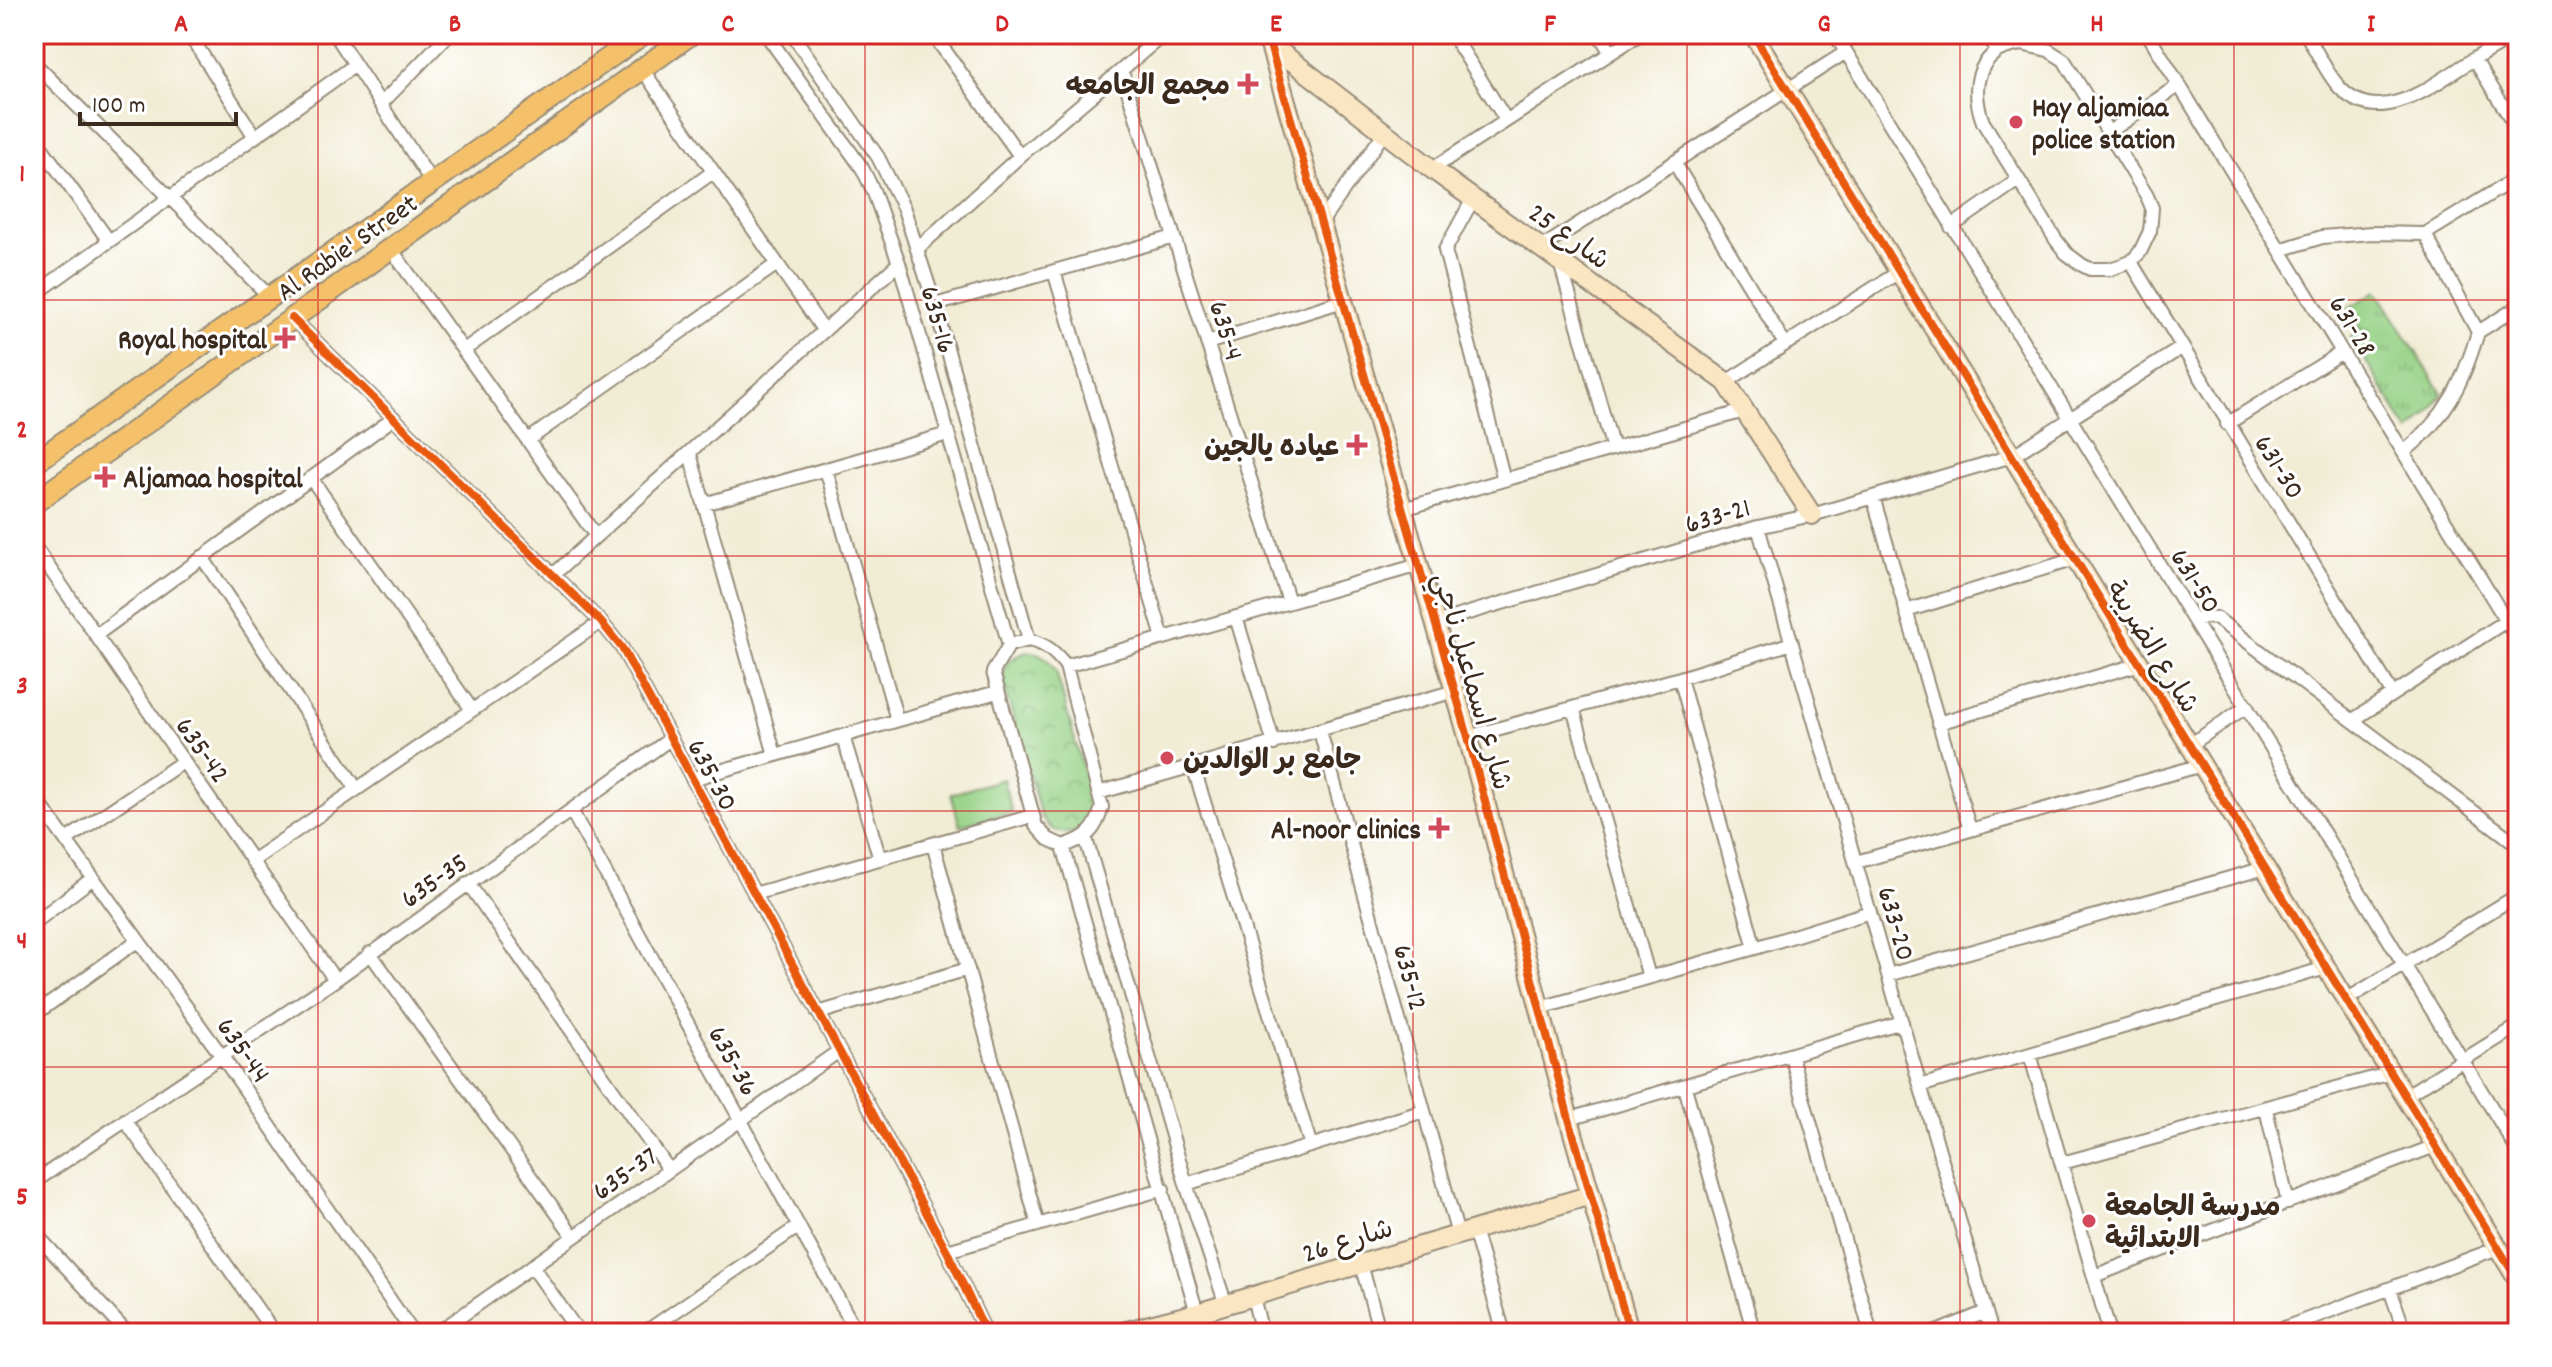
<svg xmlns="http://www.w3.org/2000/svg" width="2552" height="1367" viewBox="0 0 2552 1367" font-family="Dekko,'Playpen Sans Arabic',sans-serif">
	<style>
		.grass { fill: url(#grass-tufts); stroke: #687e52; stroke-width: 2 }
		.park { fill: url(#park-crowns); stroke: #687e52; stroke-width: 2 }
		.garden { fill: #96d185; stroke: #687e52; stroke-width: 2 }
		.lines { fill: none; stroke-linecap: round; stroke-linejoin: round }
		.street-casing { stroke: #968b79; stroke-width: 16 }
		.secondary-casing { stroke: #968b79; stroke-width: 22 }
		.primary-casing { stroke: #968b79; stroke-width: 24 }
		.street { stroke: #fff; stroke-width: 12 }
		.secondary { stroke: #fbe6c3; stroke-width: 18 }
		.primary { stroke: #f4c16a; stroke-width: 20 }
		.cycleway-casing { stroke: #fff; stroke-width: 13 }
		.cycleway { stroke: #e8590c; stroke-width: 8 }
		.grid { fill: none; stroke: #d62828; stroke-width: 2; stroke-opacity: 0.55 }
		.poi-dot { fill: #d1495b; stroke: #fff; stroke-width: 3 }
		.labels { text-anchor: middle; stroke-width: 6; stroke-linejoin: round; paint-order: stroke }
		.poi-label { font-size: 28px; font-weight: bold; fill: #3b2a1e; stroke: #fff; text-anchor: end }
		.street-label { font-size: 28px; fill: #3b2a1e; stroke: #fff }
		.neatline { fill: none; stroke: #d62828; stroke-width: 3 }
		.grid-label { font-size: 26px; text-anchor: middle; font-weight: bold; fill: #d62828 }
	</style>
	<defs>
		<pattern id="grass-tufts" width="24" height="20" patternUnits="userSpaceOnUse" patternTransform="scale(2)"><rect width="24" height="20" fill="#96d185"/><path d="M3 7l-1-3M5 7V3M7 7l1-3M15 17l-1-3M17 17v-4M19 17l1-3" fill="none" stroke="#7caa6c"/></pattern>
		<pattern id="park-crowns" width="20" height="18" patternUnits="userSpaceOnUse" patternTransform="scale(2)"><rect width="20" height="18" fill="#96d185"/><path d="M2 6a3 3 0 1 1 6 0M12 15a3 3 0 1 1 6 0" fill="none" stroke="#7caa6c"/></pattern>
	</defs>
	<rect width="100%" height="100%" fill="#fff"/>
	<filter id="ink" filterUnits="userSpaceOnUse"><feTurbulence type="fractalNoise" baseFrequency=".0125" numOctaves="2"/><feDisplacementMap in="SourceGraphic" scale="16" xChannelSelector="R" yChannelSelector="G"/><feConvolveMatrix kernelMatrix="1 2 1 2 8 2 1 2 1" color-interpolation-filters="sRGB"/></filter>
	<filter id="wash" filterUnits="userSpaceOnUse"><feTurbulence type="fractalNoise" baseFrequency=".006" numOctaves="4" result="noise"/><feDisplacementMap in="SourceGraphic" scale="32" xChannelSelector="R" yChannelSelector="G"/><feGaussianBlur stdDeviation="1.8" result="paint"/><feColorMatrix in="noise" values="0 0 0 0 0 0 0 0 0 0 0 0 0 0 0 0 0 1.4 0 .05"/><feComposite in="paint" operator="in"/></filter>
	<g filter="url(#wash)">
		<rect width="100%" height="100%" fill="#f1ecd4"/>
		<path class="grass" d="M2377 291 2442 393 2431 411 2409 432 2351 337 2360 330 2348 308Z"/>
		<path class="park" d="M1027 652C1041 651 1049 660 1056 671L1091 799V810L1084 827C1067 838 1051 834 1041 816L1002 679C1003 663 1012 657 1027 652Z"/>
		<path class="garden" d="M1003 779 1012 812 960 826 951 794Z"/>
	</g>
	<g filter="url(#ink)">
		<g class="lines">
			<defs>
				<path id="street" d="M189 34 255 137
					M335 34 431 181
					M766 34 862 168 873 190 899 263 1009 645
					M792 34 878 157 904 209 935 305 1029 640
					M933 34 1020 156
					M1452 34 1506 120
					M1599 34 1611 53
					M1835 34 2518 1151
					M1987 34 1997 51
					M2148 34 2518 640
					M2306 34C2317 51 2326 73 2340 88 2381 131 2436 82 2474 59
					M2517 34 2474 59 2518 130
					M940 44 954 34
					M2021 44 2048 50 2064 60 2147 196 2152 208 2151 221 2150 231 2140 252 2131 262 2110 269H2090L2082 265 2066 253 2056 240 1983 122C1974 98 1973 69 1996 52 2003 47 2013 46 2021 44Z
					M34 63 269 296
					M642 69 824 331
					M1122 72 1289 602
					M381 104 449 34
					M2109 132 2179 85
					M34 137 109 241
					M1674 162 1785 344
					M1432 169 1640 34
					M1473 199 1445 250 1504 480
					M1322 221 1384 133
					M1951 227 2018 180
					M2425 234 2518 177
					M918 248 1020 156 1164 34
					M1541 248 1846 52
					M391 249 596 536
					M2280 250 2322 237 2372 233 2425 234 2478 332C2463 383 2446 418 2404 452
					M1560 262 1613 449
					M2131 262 2392 693
					M1054 271 1163 638
					M34 295 355 65
					M935 305 1174 237
					M292 318 601 622 622 648 947 1251 986 1333
					M2478 332 2518 307
					M1207 343 1343 301
					M464 350 713 172
					M1726 382 1899 272
					M2227 424 2342 352
					M528 440 777 264
					M690 454 775 755
					M826 469 897 720
					M311 478 472 710
					M1873 497 1970 830
					M704 504 948 434
					M1403 509 1744 411
					M1758 527 1992 1333
					M34 546 335 980
					M202 557 356 788
					M553 575 899 263
					M1906 611 2075 559
					M1236 617 1274 744
					M2195 621 2204 617 2216 618 2518 845
					M1435 623 1758 527 1812 515 2012 456 2181 348
					M96 635 394 418
					M1029 640C1046 644 1055 652 1066 666L1102 807C1096 831 1086 839 1063 846L1048 839 1036 826 993 672 1009 645Z
					M1066 666 1419 565
					M1680 678 1755 948
					M1573 708 1649 977
					M2353 720 2506 621
					M1938 723 2140 664
					M1320 731 1458 1235
					M843 736 880 859
					M1468 737 1680 678 1792 643
					M2190 745 2247 706
					M1193 766 1311 1146
					M692 779 997 692
					M1098 793 1455 691
					M34 796 221 1055 413 1333
					M571 810 857 1333
					M1086 839 1186 1184 1226 1305
					M66 840 184 761
					M933 844 1038 1225
					M1063 846 1197 1313
					M252 861 601 622
					M1856 862 2202 765
					M468 883 669 1170
					M754 894 1032 816
					M34 923 93 878
					M370 953 574 1237
					M1888 975 2265 868
					M2346 1000 2518 895
					M1540 1008 1755 948 1870 912
					M818 1013 968 969
					M34 1015 137 941
					M2030 1054 2110 1333
					M1791 1056 1871 1333
					M1920 1086 2326 968
					M1685 1087 1754 1333
					M2405 1096 2518 1026
					M2266 1109 2288 1203
					M1569 1119 1902 1022
					M125 1120 274 1333
					M2062 1163 2391 1073
					M34 1182 335 980 670 739
					M1186 1184 1424 1111
					M1474 1230 1504 1333
					M34 1232 127 1333
					M947 1251 1163 1189
					M1361 1264 1380 1333
					M532 1266 579 1333
					M2094 1276 2435 1146
					M2390 1289 2405 1333
					M1253 1297 1262 1333
					M437 1333 839 1051
					M644 1333 799 1226
					M1934 1333 1986 1312
					M2271 1333 2498 1248"/>
				<path id="secondary" d="M1257 34 1432 169 1726 382 1812 515
					M1753 34 2518 1280
					M1269 42 1468 737 1569 1119 1630 1333
					M1119 1333 1197 1313 1591 1195"/>
				<path id="primary" d="M34 463 643 34
					M34 503 691 34"/>
			</defs>
			<use href="#street" class="street-casing"/>
			<use href="#secondary" class="secondary-casing"/>
			<use href="#primary" class="primary-casing"/>
			<use href="#street" class="street"/>
			<use href="#secondary" class="secondary"/>
			<use href="#primary" class="primary"/>
			<defs>
				<path id="cycleway" d="M1753 34 2518 1280
					M1269 42 1468 737 1569 1119 1630 1333
					M292 318 601 622 622 648 947 1251 986 1333"/>
			</defs>
			<use href="#cycleway" class="cycleway-casing"/>
			<use href="#cycleway" class="cycleway"/>
		</g>
	</g>
	<path class="grid" d="M318 34V1333M592 34V1333M865 34V1333M1139 34V1333M1413 34V1333M1687 34V1333M1960 34V1333M2234 34V1333M34 300H2518M34 556H2518M34 811H2518M34 1067H2518"/>
	<g class="poi-dot">
		<path d="M1244 72h8v8h8v8h-8v8h-8v-8h-8v-8h8z"/>
		<circle cx="2016" cy="122" r="8"/>
		<path d="M281 326h8v8h8v8h-8v8h-8v-8h-8v-8h8z"/>
		<path d="M1353 433h8v8h8v8h-8v8h-8v-8h-8v-8h8z"/>
		<path d="M101 465h8v8h8v8h-8v8h-8v-8h-8v-8h8z"/>
		<circle cx="1167" cy="758" r="8"/>
		<path d="M1435 816h8v8h8v8h-8v8h-8v-8h-8v-8h8z"/>
		<circle cx="2089" cy="1221" r="8"/>
	</g>
	<g class="labels">
		<g class="poi-label">
			<text x="1230" y="94">مجمع الجامعه</text>
			<text x="2032" y="116" text-anchor="start">Hay aljamiaa<tspan x="2032" dy="32">police station</tspan></text>
			<text x="267" y="348">Royal hospital</text>
			<text x="1339" y="455">عياده يالجين</text>
			<text x="123" y="487" text-anchor="start">Aljamaa hospital</text>
			<text x="1183" y="768" text-anchor="start">جامع بر الوالدين</text>
			<text x="1421" y="838">Al-noor clinics</text>
			<text x="2105" y="1215" text-anchor="start">مدرسة الجامعة<tspan x="2105" dy="32">الابتدائية</tspan></text>
		</g>
		<g class="street-label">
			<text transform="translate(1570 235) rotate(36)" y="10">شارع 25</text>
			<text transform="translate(346 246) rotate(-35)" y="10">Al Rabie' Street</text>
			<text transform="translate(940 319) rotate(74)" y="10">635-16</text>
			<text transform="translate(2354 325) rotate(59)" y="10">631-28</text>
			<text transform="translate(1228 330) rotate(73)" y="10">635-4</text>
			<text transform="translate(2281 466) rotate(58)" y="10">631-30</text>
			<text transform="translate(1717 514) rotate(-16)" y="10">633-21</text>
			<text transform="translate(2197 580) rotate(58)" y="10">631-50</text>
			<text transform="translate(2154 646) rotate(58)" y="10">شارع الضريبة</text>
			<text transform="translate(1474 681) rotate(74)" y="10">شارع اسماعيل ناجي</text>
			<text transform="translate(204 749) rotate(55)" y="10">635-42</text>
			<text transform="translate(714 774) rotate(62)" y="10">635-30</text>
			<text transform="translate(433 879) rotate(-35)" y="10">635-35</text>
			<text transform="translate(1898 923) rotate(74)" y="10">633-20</text>
			<text transform="translate(1412 977) rotate(75)" y="10">635-12</text>
			<text transform="translate(245 1049) rotate(55)" y="10">635-44</text>
			<text transform="translate(735 1060) rotate(61)" y="10">635-36</text>
			<text transform="translate(624 1172) rotate(-35)" y="10">635-37</text>
			<text transform="translate(1347 1239) rotate(-17)" y="10">شارع 26</text>
		</g>
	</g>
	<rect width="2552" height="1367" fill="none" stroke="#fff" stroke-width="88"/>
	<path d="M80 112v12h156v-12" fill="none" stroke="#3b2a1e" stroke-width="4"/>
	<text x="92" y="112" font-size="24" fill="#3b2a1e" stroke="#ffffff" stroke-width="6" paint-order="stroke">100 m</text>
	<rect x="44" y="44" width="2464" height="1279" class="neatline"/>
	<g class="grid-label">
		<text x="181" y="31">A</text>
		<text x="455" y="31">B</text>
		<text x="728" y="31">C</text>
		<text x="1002" y="31">D</text>
		<text x="1276" y="31">E</text>
		<text x="1550" y="31">F</text>
		<text x="1824" y="31">G</text>
		<text x="2097" y="31">H</text>
		<text x="2371" y="31">I</text>
		<text x="22" y="181">1</text>
		<text x="22" y="437">2</text>
		<text x="22" y="693">3</text>
		<text x="22" y="948">4</text>
		<text x="22" y="1204">5</text>
	</g>
</svg>
